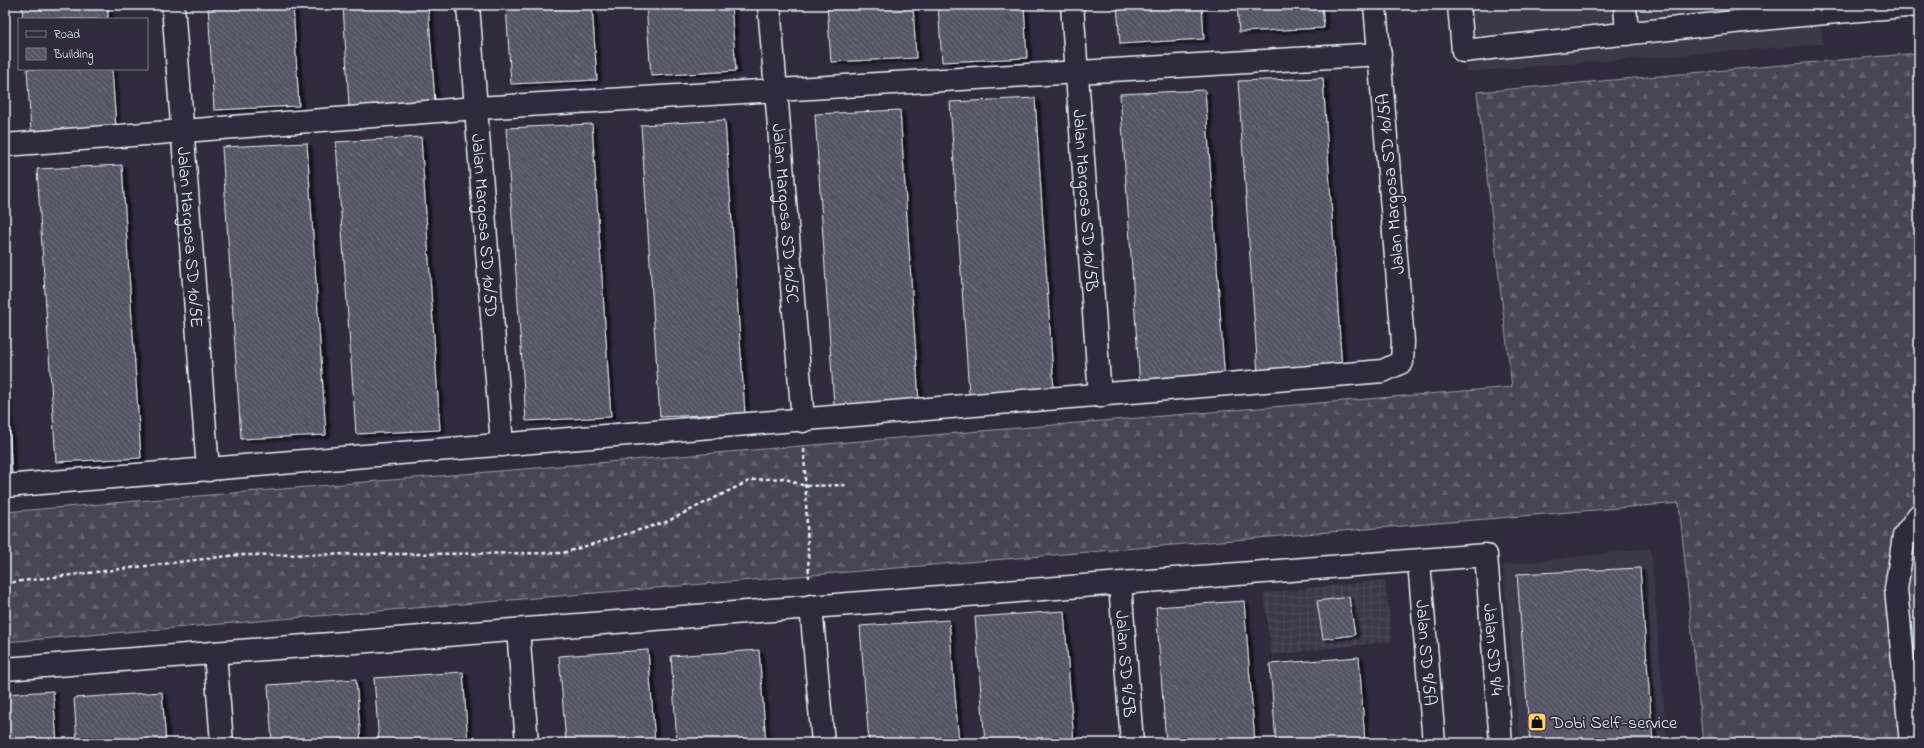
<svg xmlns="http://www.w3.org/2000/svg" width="1924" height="748" viewBox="0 0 1924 748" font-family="'Indie Flower',sans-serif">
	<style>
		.built { fill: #3b3749 }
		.industrial { fill: url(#industrial-grid) }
		.forest { fill: url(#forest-firs); stroke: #979aa6 }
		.building { fill: url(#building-back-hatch); stroke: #e8f1f8; filter: url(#shadow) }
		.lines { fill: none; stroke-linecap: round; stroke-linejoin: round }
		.minor-casing { stroke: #e8f1f8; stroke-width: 25 }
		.path { stroke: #e8f1f8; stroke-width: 2.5; stroke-dasharray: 4 3; stroke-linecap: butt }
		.minor { stroke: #2f2a3d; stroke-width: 22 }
		.labels { text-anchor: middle; stroke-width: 3.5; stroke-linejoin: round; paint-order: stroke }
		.street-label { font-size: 18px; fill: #e8f1f8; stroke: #2f2a3d }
		.poi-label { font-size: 18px; fill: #e8f1f8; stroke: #2f2a3d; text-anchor: start }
	</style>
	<defs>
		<pattern id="industrial-grid" width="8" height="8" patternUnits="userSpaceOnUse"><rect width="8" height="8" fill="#3b3749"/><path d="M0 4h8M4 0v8" fill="none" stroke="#4e4b5b"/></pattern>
		<pattern id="forest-firs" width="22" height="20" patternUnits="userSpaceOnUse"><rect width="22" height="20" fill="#464455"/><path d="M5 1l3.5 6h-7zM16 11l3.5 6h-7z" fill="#615f6e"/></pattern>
		<pattern id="building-back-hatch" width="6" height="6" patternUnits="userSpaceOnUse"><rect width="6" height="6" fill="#575565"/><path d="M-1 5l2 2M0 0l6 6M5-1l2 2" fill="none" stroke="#6f6e7c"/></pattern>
		<filter id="shadow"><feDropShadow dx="4.5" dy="2.5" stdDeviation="1" flood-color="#0009"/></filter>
	</defs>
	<rect width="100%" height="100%" fill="#2f2a3d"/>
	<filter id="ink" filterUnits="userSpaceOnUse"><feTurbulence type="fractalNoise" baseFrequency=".025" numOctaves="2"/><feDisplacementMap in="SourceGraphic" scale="8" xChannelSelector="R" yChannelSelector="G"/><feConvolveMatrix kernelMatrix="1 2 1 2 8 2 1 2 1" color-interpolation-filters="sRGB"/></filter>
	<g filter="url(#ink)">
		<path class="built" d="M1462 5H1819L1823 44 1466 72Z
			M1651 548 1667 743H1520L1503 565Z"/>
		<path class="industrial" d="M1385 580 1392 641 1271 655 1264 593Z"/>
		<path class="forest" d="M1919 53V743H1703L1679 503 5 642V512L1512 387 1477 92Z"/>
		<path class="building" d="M22 5H108V19H23Z
			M208 5H293L299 106 214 110Z
			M343 5H428L435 102 349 106Z
			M506 5H592L597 80 511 84Z
			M646 5H731L736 71 651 76Z
			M827 5H913L916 58 831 62Z
			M938 5H1024L1027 58 942 62Z
			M1117 5H1202L1204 39 1120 44Z
			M1237 5H1322L1324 28 1239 32Z
			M27 69H112L116 127 31 131Z
			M1323 78 1342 370 1258 374 1238 81Z
			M1205 90 1225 383 1140 387 1120 94Z
			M1035 98 1054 391 969 394 950 102Z
			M900 110 919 402 834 406 815 114Z
			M725 120 745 413 660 417 641 125Z
			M592 124 611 417 526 421 506 128Z
			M421 137 440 430 356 434 336 142Z
			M307 143 326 435 241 439 222 147Z
			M122 165 141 458 56 462 37 169Z
			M5 365 12 476H5Z
			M1640 568 1653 743H1530L1517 574Z
			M1349 597 1355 635 1323 639 1317 601Z
			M1244 601 1255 743H1166L1156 607Z
			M1064 611 1074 743H985L975 617Z
			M949 620 959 743H869L860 626Z
			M648 650 655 743H566L559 656Z
			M759 650 766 743H677L671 656Z
			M1359 657 1365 743H1276L1270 664Z
			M463 672 468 743H379L374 678Z
			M356 679 361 743H272L268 685Z
			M53 691 57 743H5V694Z
			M162 692 166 743H77L74 698Z"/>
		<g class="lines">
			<defs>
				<g id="minor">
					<path id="s1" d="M173 5 208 470"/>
					<path id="s2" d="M468 5 502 445"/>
					<path id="s3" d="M769 5 803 421"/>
					<path id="s4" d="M1072 5 1100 396"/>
					<path d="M1459 5 1463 51 1791 16 1918 5"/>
					<path d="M1625 5 1627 34"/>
					<path d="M5 145 476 108 1380 54"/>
					<path d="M5 486 1383 371 1402 362 1403 341 1375 5"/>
					<path id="s5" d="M1419 562 1434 743"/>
					<path id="s6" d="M1120 584 1132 743"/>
					<path d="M811 606 823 743"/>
					<path d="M518 630 527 743"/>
					<path d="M215 653 222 743"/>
					<path id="s7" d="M5 669 1486 555 1501 743"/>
					<path d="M1911 743 1896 589 1904 536 1919 515"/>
				</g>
			</defs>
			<use href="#minor" class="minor-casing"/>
			<path class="path" d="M804 449 809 578
				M5 583 237 555 563 553 666 522 751 480 783 478 805 486 848 485"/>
			<use href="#minor" class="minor"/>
		</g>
	</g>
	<defs>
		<symbol id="shop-square" viewBox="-11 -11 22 22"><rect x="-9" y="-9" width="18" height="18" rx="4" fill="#ffd166" stroke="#2f2a3d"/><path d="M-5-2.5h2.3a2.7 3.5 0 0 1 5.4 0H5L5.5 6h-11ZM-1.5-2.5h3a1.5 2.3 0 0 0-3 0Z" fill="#111"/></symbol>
	</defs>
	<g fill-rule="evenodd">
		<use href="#shop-square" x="1526" y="711" width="22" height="22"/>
	</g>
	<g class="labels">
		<g class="street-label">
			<text transform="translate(1390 184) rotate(-95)" y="6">Jalan Margosa SD 10/5A</text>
			<text dy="6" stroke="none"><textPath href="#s4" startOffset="196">Jalan Margosa SD 10/5B</textPath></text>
			<text dy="6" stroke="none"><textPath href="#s3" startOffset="209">Jalan Margosa SD 10/5C</textPath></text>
			<text dy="6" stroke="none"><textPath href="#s2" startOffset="221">Jalan Margosa SD 10/5D</textPath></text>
			<text dy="6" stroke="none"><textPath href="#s1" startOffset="233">Jalan Margosa SD 10/5E</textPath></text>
			<text dy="6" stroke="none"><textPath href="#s7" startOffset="1580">Jalan SD 9/4</textPath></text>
			<text dy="6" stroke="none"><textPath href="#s5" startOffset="91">Jalan SD 9/5A</textPath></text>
			<text dy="6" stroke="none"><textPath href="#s6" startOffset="80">Jalan SD 9/5B</textPath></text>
		</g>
		<g class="poi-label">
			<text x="1551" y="728">Dobi Self-service</text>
		</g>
	</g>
	<rect width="1924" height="748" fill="none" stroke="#2f2a3d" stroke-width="20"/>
	<rect x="10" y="10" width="1904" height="728" fill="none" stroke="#e8f1f8" stroke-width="1.5" filter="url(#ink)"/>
	<rect x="18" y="18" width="130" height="52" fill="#2f2a3d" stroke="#797a88"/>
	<rect x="26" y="31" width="20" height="6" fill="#2f2a3d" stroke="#797a88"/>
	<text x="54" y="38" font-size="12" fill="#e8f1f8">Road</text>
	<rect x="26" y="48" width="20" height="12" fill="url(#building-back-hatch)" stroke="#797a88"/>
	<text x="54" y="58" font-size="12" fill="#e8f1f8">Building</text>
</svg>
